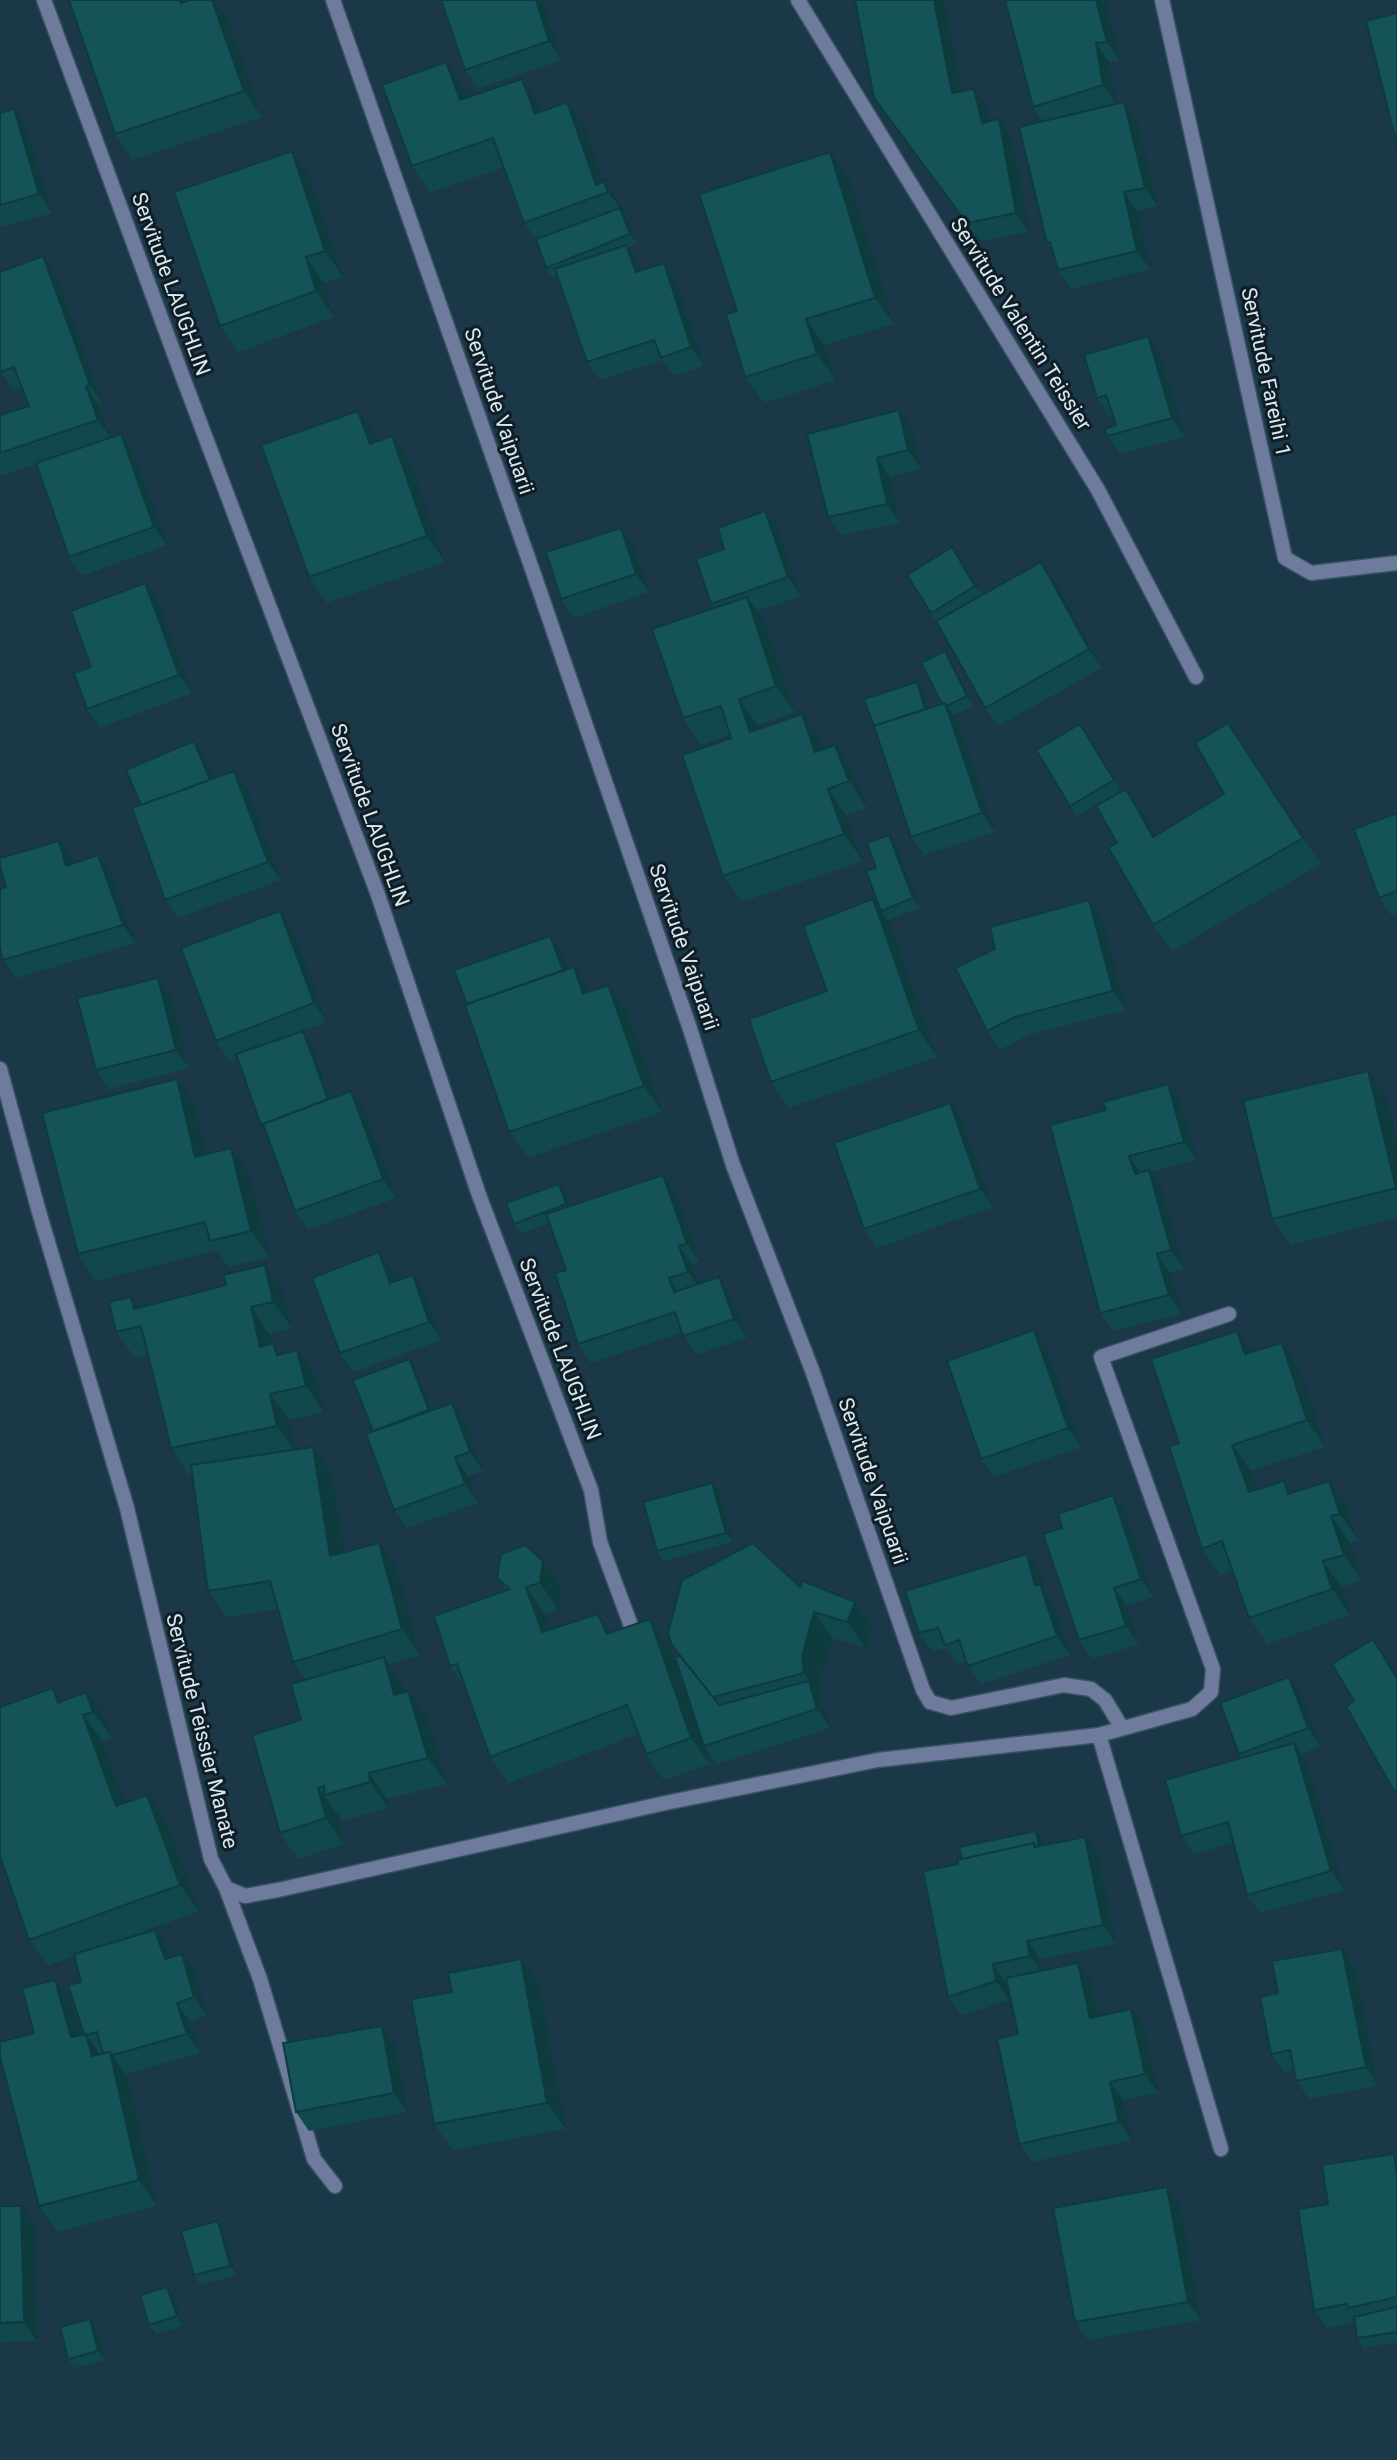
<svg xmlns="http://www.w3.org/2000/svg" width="1397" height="2460" viewBox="0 0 1397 2460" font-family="Roboto,sans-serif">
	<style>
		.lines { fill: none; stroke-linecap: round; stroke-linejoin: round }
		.street-casing { stroke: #385463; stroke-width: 17 }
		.street { stroke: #6e7b9d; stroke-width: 14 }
		.wall { fill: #11484c }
		.shaded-wall { fill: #0e3b3e }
		.building { fill: #145458; stroke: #0e3b3e; stroke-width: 2 }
		.labels { text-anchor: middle; stroke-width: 6; stroke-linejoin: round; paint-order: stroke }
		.street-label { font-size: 21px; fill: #d8e9f3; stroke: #111d25 }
	</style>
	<rect width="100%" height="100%" fill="#1a3848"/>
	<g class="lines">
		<defs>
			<path id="street" d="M44 0 182 375 377 892 479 1195 591 1490 600 1542 637 1642
				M333 0 539 589 690 1029 733 1165 812 1370 923 1690 930 1702 951 1708 1064 1685 1091 1689 1105 1700 1122 1728
				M798 0 1098 490 1196 677
				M1162 0 1285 558 1311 573 1397 563
				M0 1069 39 1212 127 1508 211 1859 226 1888 245 1896 278 1890 665 1803 878 1760 1099 1735 1192 1709 1211 1692 1213 1669 1101 1357 1229 1314
				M1099 1735 1221 2149
				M226 1888 260 1979 314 2159 335 2186"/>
		</defs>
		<use href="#street" class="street-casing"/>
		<use href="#street" class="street"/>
	</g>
	<path class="wall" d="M189 0H214L228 20 262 117 133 160 115 134Z
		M441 0H542L562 60 478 89 465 70Z
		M855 0H944L961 91 987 107 990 121 999 119 1012 137 1029 232 980 241 874 98Z
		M1005 0H1105L1120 60 1109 62 1116 104 1105 107 1137 121 1158 206 1137 211 1150 269 1071 289 1058 270 1053 251 1047 243 1043 122 1033 107Z
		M522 79 540 105 543 111 585 128 604 181 622 207 637 243 628 247 639 263 642 270 677 282 704 366 674 376 663 360 600 380 587 362 558 275 552 277 546 268 536 239 524 223 504 167 430 193 412 166 464 88 467 98Z
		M0 113 27 128 52 213 0 227Z
		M310 177 343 277 324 283 334 317 238 352 220 326Z
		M849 178 894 324 824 345 836 380 764 403 745 377 737 311Z
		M43 256 56 275 103 404 99 405 110 437 121 434 134 452 167 545 82 576 69 557 36 464 0 476V415L29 406 22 388 14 391 1 372Z
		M1161 355 1185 437 1120 454 1107 436 1116 425 1113 416 1110 417 1097 398Z
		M912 429 921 468 890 477 900 523 841 535 828 517 807 434Z
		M392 436 410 462 445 562 327 603 309 577 377 437 378 441Z
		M765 511 778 530 801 596 757 611 765 623 795 712 757 725 758 729 820 740 823 749 835 745 854 771 867 808 846 815 863 861 742 902 723 876 731 738 730 735 701 745 683 718 714 608 711 604 724 549Z
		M621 528 634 546 649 592 574 618 561 599Z
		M959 557 982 595 1054 581 1102 668 998 726 985 708 931 613Z
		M145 583 158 601 192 693 100 728 87 709 91 667Z
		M945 651 951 660 974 706 954 715 958 721 995 832 924 855 911 837 923 692 929 708 942 704Z
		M1080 724 1121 790 1077 816 1070 806Z
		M1246 749 1321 864 1172 951 1153 925 1117 843 1144 815 1155 835 1224 794Z
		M201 751 212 779 234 771 247 789 281 880 178 918 165 900 141 805Z
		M1397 813V915L1392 916 1379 898Z
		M889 835 895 844 920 908 888 920 891 925 937 1057 789 1108 771 1082 880 909 876 868Z
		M59 841 72 859 73 864 98 855 111 874 136 943 16 978 3 960 6 887Z
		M1102 918 1126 1010 1028 1035 1000 1050 987 1031 995 949Z
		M293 930 327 1022 303 1031 310 1041 331 1098 364 1109 396 1198 308 1230 295 1211 267 1134 262 1128 237 1057 229 1060 216 1041Z
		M550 936 563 955 569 968 591 991 608 985 627 1011 662 1112 528 1158 509 1132 467 1004Z
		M171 996 189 1068 109 1089 96 1070Z
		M1386 1097 1397 1143V1218L1291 1245 1272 1219Z
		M1181 1103 1197 1160 1151 1172 1162 1188 1184 1269 1170 1273 1182 1314 1113 1331 1100 1313 1050 1125Z
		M195 1106 207 1154 231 1148 249 1174 270 1257 228 1267 217 1250 96 1281 78 1254Z
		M962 1121 993 1207 877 1248 864 1229Z
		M566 1193 570 1206 676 1193 700 1262 692 1265 699 1284 732 1296 747 1338 696 1355 682 1333 591 1363 578 1344 566 1270 549 1223 521 1234 514 1224Z
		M379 1252 392 1271 396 1281 413 1275 425 1294 442 1340 353 1372 340 1353Z
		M283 1291 292 1328 269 1334 272 1344 281 1354 316 1376 324 1412 289 1420 295 1450 313 1447 332 1474 344 1553 379 1543 397 1569 420 1655 389 1665 402 1684 404 1692 427 1717 447 1784 387 1799 388 1808 343 1821 338 1813 337 1814 344 1844 298 1859 280 1833 301 1720 305 1680 293 1662 278 1609 226 1617 208 1591 192 1474 189 1475 171 1448 148 1355 135 1358 116 1332 131 1297 139 1307Z
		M1237 1331 1251 1352 1282 1343 1300 1369 1325 1447 1251 1471 1257 1490 1292 1493 1347 1507 1358 1540 1350 1543 1362 1581 1341 1587 1350 1615 1267 1644 1249 1618 1232 1571 1221 1575 1202 1549 1179 1443Z
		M1047 1349 1081 1447 994 1477 981 1459Z
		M416 1369 432 1410 452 1403 465 1421 483 1471 468 1476 478 1503 407 1528 394 1510 374 1432Z
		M712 1483 719 1492 733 1542 664 1561 657 1551Z
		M1126 1514 1154 1597 1127 1606 1139 1644 1092 1659 1079 1640Z
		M501 1554 562 1587 558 1609 545 1614 550 1630 611 1633 650 1619 669 1645 710 1764 664 1780 646 1754 638 1734 509 1783 490 1757 465 1687 450 1666 506 1590 497 1578Z
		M1027 1554 1040 1573 1045 1591 1053 1603 1070 1655 981 1684 968 1666 966 1661 958 1664 946 1648 932 1651 919 1633Z
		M800 1587 855 1602 873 1628 866 1648 832 1638 820 1684 822 1699 830 1728 717 1764 704 1746 679 1656 672 1645Z
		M1289 1677 1301 1696 1321 1746 1301 1754 1307 1762 1344 1890 1260 1913 1247 1895 1233 1843 1194 1854 1181 1836 1242 1758 1239 1754Z
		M86 1692 105 1718 112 1738 102 1741 124 1803 147 1795 166 1821 199 1911 106 1945 155 1930 168 1949 171 1957 195 1972 207 2015 190 2022 200 2053 125 2074 128 2078 157 2206 57 2232 39 2206 34 2033 55 1980 73 2006 81 2035 84 2034 81 1982 74 1956 48 1966 29 1940 62 1701Z
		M1085 1837 1098 1855 1116 1944 1040 1959 1042 1970 1091 1981 1099 2016 1144 2028 1158 2093 1123 2100 1132 2140 1032 2162 1019 2144 1018 2034 1006 1982 1009 2000 961 2016 948 1997 958 1864 1042 1840 1044 1845Z
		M521 1959 539 1985 566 2129 453 2150 434 2124 452 1992Z
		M1355 1968 1378 2086 1309 2099 1296 2081 1294 2070 1284 2073 1271 2054 1278 1993Z
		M395 2044 407 2112 309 2131 296 2112Z
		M1394 2154 1397 2158V2342L1363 2348 1357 2338 1355 2323 1327 2328 1314 2310 1328 2204Z
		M1180 2205 1201 2320 1088 2340 1075 2322Z
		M0 2206 34 2224 37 2341 0 2342Z
		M224 2231 237 2275 200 2285 194 2275Z
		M167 2287 174 2296 183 2326 156 2334 149 2325Z
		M90 2319 96 2329 105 2360 75 2368 68 2359Z"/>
	<path class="shaded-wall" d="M212 0H214L228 20 262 117 244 91Z
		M536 0H542L562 60 549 41Z
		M934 0H944L965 111 952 93Z
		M1096 0H1105L1120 60 1107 42Z
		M1096 43 1109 62 1116 104 1103 85Z
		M446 62 464 88 478 127 460 100Z
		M522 79 540 105 553 140 535 114Z
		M974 89 987 107 995 142 982 123Z
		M567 102 585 128 608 192 596 185Z
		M1124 102 1137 121 1158 206 1145 188Z
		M14 109 27 128 52 213 39 194Z
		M999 119 1012 137 1029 232 1016 213Z
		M292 151 310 177 343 277 325 251Z
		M830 152 849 178 894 324 875 298Z
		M604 181 622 207 637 243 630 234 620 208 608 192Z
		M1124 192 1137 211 1150 269 1137 251Z
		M626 245 639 263 649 291 636 272Z
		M43 256 56 275 103 404 90 385Z
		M306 257 324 283 334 317 316 291Z
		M664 263 677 282 704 366 691 347Z
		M806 319 824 345 836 380 817 354Z
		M1148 336 1161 355 1185 437 1172 418Z
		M86 386 99 405 111 438 98 420Z
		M899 410 912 429 921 468 908 450Z
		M358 411 377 437 388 470 370 444Z
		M121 434 134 452 167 545 154 527Z
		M392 436 410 462 445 562 427 536Z
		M877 458 890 477 900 523 887 504Z
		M765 511 778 530 801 596 788 577Z
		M621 528 634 546 649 592 636 574Z
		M952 547 959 557 982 595 975 586Z
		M1041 562 1054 581 1102 668 1089 649Z
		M145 583 158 601 192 693 179 675Z
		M747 597 765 623 795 712 776 686Z
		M945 651 951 660 974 706 967 696Z
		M917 682 923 692 932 719 926 710Z
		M739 699 757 725 768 758 750 732Z
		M945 703 958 721 995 832 982 813Z
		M802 714 820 740 833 778 815 752Z
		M1228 723 1246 749 1321 864 1303 838Z
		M1080 724 1087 734 1121 790 1114 780Z
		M194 741 201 751 217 790 210 780Z
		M835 745 854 771 867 808 849 781Z
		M234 771 247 789 281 880 268 862Z
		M828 789 846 815 863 861 844 834Z
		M1126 789 1144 815 1171 863 1153 837Z
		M889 835 895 844 920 908 913 898Z
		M59 841 72 859 79 884 66 866Z
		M98 855 111 874 136 943 123 925Z
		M873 899 891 925 937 1057 919 1030Z
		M1089 900 1102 918 1126 1010 1113 991Z
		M280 911 293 930 327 1022 314 1003Z
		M550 936 563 955 577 990 564 972Z
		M574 967 592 993 583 994Z
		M158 978 171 996 189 1068 176 1050Z
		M608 985 627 1011 662 1112 644 1086Z
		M303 1031 310 1041 335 1112 329 1102Z
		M1368 1071 1386 1097 1397 1143V1190Z
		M177 1079 195 1106 214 1183 195 1157Z
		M1168 1084 1181 1103 1197 1160 1184 1142Z
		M351 1091 364 1109 396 1198 383 1179Z
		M950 1103 962 1121 993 1207 980 1189Z
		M231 1148 249 1174 270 1257 251 1231Z
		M1129 1156 1142 1175 1135 1174Z
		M1149 1170 1162 1188 1184 1269 1171 1250Z
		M663 1175 676 1193 700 1262 687 1244Z
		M559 1184 566 1193 573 1213 566 1204Z
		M679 1246 692 1265 701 1290 688 1272Z
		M379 1252 392 1271 403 1301 390 1283Z
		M1157 1254 1170 1273 1182 1314 1169 1295Z
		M265 1265 283 1291 292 1328 273 1302Z
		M413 1275 425 1294 442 1340 429 1322Z
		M719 1277 732 1296 747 1338 734 1319Z
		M669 1278 682 1297 674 1292Z
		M131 1297 150 1323 134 1309Z
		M251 1307 269 1334 279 1373 260 1347Z
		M1034 1330 1047 1349 1081 1447 1068 1428Z
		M1237 1331 1255 1358 1245 1354Z
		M273 1343 292 1370 277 1355Z
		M1282 1343 1300 1369 1325 1447 1307 1420Z
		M297 1350 316 1376 324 1412 306 1386Z
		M409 1359 416 1369 435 1419 429 1410Z
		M270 1394 289 1420 295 1452 277 1426Z
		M452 1403 465 1421 483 1471 470 1452Z
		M1232 1445 1251 1471 1267 1519 1249 1492Z
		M313 1447 332 1474 349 1582 330 1556Z
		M455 1457 468 1476 478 1503 465 1484Z
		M1284 1481 1302 1507 1288 1494Z
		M1329 1481 1347 1507 1358 1540 1340 1514Z
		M712 1483 719 1492 733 1542 726 1533Z
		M1113 1495 1126 1514 1154 1597 1141 1579Z
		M1331 1516 1350 1543 1362 1581 1344 1555Z
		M379 1543 397 1569 420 1655 402 1629Z
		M1027 1554 1040 1573 1045 1591 1053 1603 1070 1655 1057 1636 1035 1585Z
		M543 1561 562 1587 558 1609 540 1583Z
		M1323 1561 1341 1587 1350 1615 1332 1589Z
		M526 1587 545 1614 560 1658 542 1632Z
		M1114 1588 1127 1606 1139 1644 1126 1626Z
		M855 1602 873 1628 866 1648 847 1622Z
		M814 1612 832 1638 820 1684 822 1699 830 1728 817 1709 809 1681 804 1673 802 1657Z
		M598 1614 616 1640 607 1634Z
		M650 1619 669 1645 710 1764 691 1738Z
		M1373 1639 1386 1658 1397 1676V1680Z
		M384 1657 402 1684 413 1721 394 1695Z
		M1289 1677 1301 1696 1321 1746 1308 1728Z
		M53 1688 71 1714 58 1703Z
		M408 1691 427 1717 447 1784 428 1758Z
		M86 1692 105 1718 112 1738 93 1712Z
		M83 1715 102 1741 135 1832 116 1806Z
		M1294 1743 1307 1762 1344 1890 1331 1871Z
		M369 1773 387 1799 388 1808 370 1782Z
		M318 1788 337 1814 344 1844 326 1818Z
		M147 1795 166 1821 199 1911 180 1885Z
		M1036 1831 1042 1840 1047 1861 1034 1847Z
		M1085 1837 1098 1855 1116 1944 1103 1925Z
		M155 1930 168 1949 178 1978 165 1959Z
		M1027 1941 1040 1959 1043 1974 1030 1956Z
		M1342 1949 1355 1968 1378 2086 1366 2067Z
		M182 1954 195 1972 207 2015 194 1997Z
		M521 1959 539 1985 566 2129 547 2103Z
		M1078 1963 1091 1981 1103 2037 1090 2018Z
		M993 1964 1006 1983 1009 2000 996 1981Z
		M55 1980 73 2006 89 2063 71 2037Z
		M177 2003 190 2022 200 2053 187 2034Z
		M1131 2009 1144 2028 1158 2093 1145 2074Z
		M382 2026 395 2044 407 2112 394 2093Z
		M86 2034 104 2060 92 2056Z
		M110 2052 128 2078 157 2206 139 2180Z
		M1110 2082 1123 2100 1132 2140 1119 2122Z
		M1167 2187 1180 2205 1201 2320 1188 2302Z
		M21 2206 34 2224 37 2341 24 2322Z
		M218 2221 224 2231 237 2275 230 2266Z
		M167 2287 174 2296 183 2326 177 2316Z
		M90 2319 96 2329 105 2360 98 2351Z"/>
	<path class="building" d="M69 0H180L181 3 190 0H212L244 91 115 134Z
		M441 0H536L549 41 465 70Z
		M855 0H934L952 93 974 89 982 123 999 119 1016 213 967 223 874 98Z
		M1005 0H1096L1107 42 1096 43 1103 85 1033 107Z
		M1397 13V145L1366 21Z
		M446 62 460 100 522 79 535 114 567 102 596 185 604 181 608 192 524 223 493 138 412 166 382 85Z
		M1124 102 1145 188 1124 192 1137 251 1058 270 1050 242 1047 243 1019 127Z
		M14 109 39 194 0 205V113Z
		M292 151 325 251 306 257 316 291 220 326 174 192Z
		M830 152 875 298 806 319 817 354 745 377 726 314 737 311 699 194Z
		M620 208 630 234 546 268 536 239Z
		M626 245 636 272 664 263 691 347 661 358 654 340 587 362 555 269Z
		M43 256 90 385 86 386 98 420 0 453V415L29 406 14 367 1 372 0 370V272Z
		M1148 336 1172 418 1107 436 1105 429 1116 425 1106 395 1097 398 1084 355Z
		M899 410 908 450 877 458 887 504 828 517 807 434Z
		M358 411 370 444 392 436 427 536 309 577 261 445Z
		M121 434 154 527 69 557 36 463Z
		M765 511 788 577 711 604 696 559 724 549 718 528Z
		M621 528 636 574 561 599 546 552Z
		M952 547 975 586 931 613 907 575Z
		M1041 562 1089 649 985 708 936 621Z
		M145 583 179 675 87 709 74 673 91 667 71 611Z
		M747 597 776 686 739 699 750 732 802 714 815 752 835 745 849 781 828 789 844 834 723 876 682 755 731 738 721 706 683 718 652 629Z
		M945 651 967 696 947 706 945 703 942 704 921 663Z
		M917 682 925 709 874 726 864 699Z
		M945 703 982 813 911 837 874 726Z
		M1228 723 1303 838 1153 925 1108 847 1117 843 1096 806 1126 789 1153 837 1224 794 1195 743Z
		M1080 724 1114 780 1070 806 1036 750Z
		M194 741 210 780 141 805 126 770Z
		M234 771 268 862 165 900 132 808Z
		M1397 813V891L1379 898 1354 829Z
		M889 835 913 898 881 911 866 871 876 868 867 843Z
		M59 841 66 866 98 855 123 925 3 960 0 948V889L6 887 0 867V858Z
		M873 899 919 1030 771 1082 749 1019 827 991 803 926Z
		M1089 900 1113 991 1015 1017 987 1031 955 968 995 949 990 927Z
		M280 911 314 1003 216 1041 181 948Z
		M550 936 563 970 467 1004 454 970Z
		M574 967 583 994 608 985 644 1086 509 1132 465 1005Z
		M158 978 176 1050 96 1070 77 998Z
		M303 1031 328 1099 263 1124 264 1127 262 1128 236 1054Z
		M1368 1071 1396 1188 1272 1219 1243 1101Z
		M177 1079 195 1157 231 1148 251 1231 210 1241 205 1222 78 1254 42 1113Z
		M1168 1084 1184 1142 1129 1156 1135 1174 1149 1170 1171 1250 1157 1254 1169 1295 1100 1313 1050 1125 1106 1110 1103 1102Z
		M351 1091 383 1179 295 1211 263 1124Z
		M950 1103 980 1189 864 1229 834 1143Z
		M663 1175 687 1244 679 1246 688 1272 669 1278 674 1292 719 1277 734 1319 683 1336 675 1312 578 1344 555 1273 566 1270 546 1214Z
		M559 1184 566 1204 514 1224 506 1203Z
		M379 1252 390 1283 413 1275 429 1322 340 1353 312 1278Z
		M265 1265 273 1302 251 1307 260 1347 273 1343 277 1355 297 1350 306 1386 270 1394 277 1426 171 1448 141 1326 116 1332 109 1302 131 1297 134 1309 226 1285 223 1275Z
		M1034 1330 1068 1428 981 1459 947 1361Z
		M1237 1331 1245 1354 1282 1343 1307 1420 1232 1445 1249 1492 1284 1481 1288 1494 1329 1481 1340 1514 1331 1516 1344 1555 1323 1561 1332 1589 1249 1618 1222 1541 1202 1549 1169 1446 1179 1443 1151 1359Z
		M409 1359 429 1410 373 1431 353 1380Z
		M452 1403 470 1452 455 1457 465 1484 394 1510 366 1434Z
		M313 1447 330 1556 379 1543 402 1629 293 1662 270 1581 208 1591 191 1465Z
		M712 1483 726 1533 657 1551 643 1502Z
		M1113 1495 1141 1579 1114 1588 1126 1626 1079 1640 1043 1534 1062 1528 1058 1514Z
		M753 1543 800 1587 803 1581 855 1602 847 1622 814 1612 802 1657 804 1673 713 1697 672 1645 668 1633 682 1580Z
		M525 1545 543 1561 540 1583 526 1587 542 1632 598 1614 607 1634 650 1619 691 1738 646 1754 627 1705 490 1757 457 1664 450 1666 434 1616 510 1589 497 1578 501 1554Z
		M1027 1554 1035 1585 1040 1584 1057 1636 968 1666 959 1640 945 1645 938 1628 919 1633 905 1591Z
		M1373 1639 1397 1678V1789L1394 1791 1346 1706 1354 1701 1332 1664Z
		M680 1656 719 1705 809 1681 817 1709 704 1746 675 1657Z
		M384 1657 394 1695 408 1691 428 1758 369 1773 370 1782 325 1795 324 1786 318 1788 326 1818 280 1833 252 1735 301 1720 291 1684Z
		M1289 1677 1308 1728 1239 1754 1220 1703Z
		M53 1688 58 1703 86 1692 93 1712 83 1715 116 1806 147 1795 180 1885 29 1940 0 1856V1707Z
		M1294 1743 1331 1871 1247 1895 1228 1822 1181 1836 1165 1780Z
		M1036 1831 1039 1846 1037 1847 1034 1843 962 1859 959 1847Z
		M1085 1837 1103 1925 1027 1941 1030 1956 993 1964 996 1981 948 1997 923 1871 958 1864V1860L1034 1843V1847Z
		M155 1930 165 1959 182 1954 194 1997 177 2003 187 2034 112 2055 110 2052 103 2053 97 2032 86 2035V2034H84L68 1985 81 1982 74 1954Z
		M1342 1949 1366 2067 1296 2081 1290 2050 1271 2054 1260 1997 1278 1993 1272 1961Z
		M521 1959 547 2103 434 2124 411 1999 452 1992 448 1973Z
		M1078 1963 1090 2018 1131 2009 1145 2074 1110 2082 1119 2122 1019 2144 997 2039 1018 2034 1006 1978Z
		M55 1980 71 2037 86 2034 92 2056 110 2052 139 2180 39 2206 0 2057V2042L34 2033 22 1988Z
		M382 2026 394 2093 296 2112 283 2043Z
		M1394 2154 1397 2174V2297L1348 2308 1347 2304 1314 2310 1298 2209 1328 2204 1322 2165Z
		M1167 2187 1188 2302 1075 2322 1053 2208Z
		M0 2206H21L24 2322 0 2323Z
		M218 2221 230 2266 194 2275 181 2231Z
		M167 2287 177 2316 149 2325 140 2295Z
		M1397 2307V2332L1357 2338 1354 2317Z
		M90 2319 98 2351 68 2359 60 2327Z"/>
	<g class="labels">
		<g class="street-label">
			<text transform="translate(171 284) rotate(70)" y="7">Servitude LAUGHLIN</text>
			<text transform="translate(1021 324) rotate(58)" y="7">Servitude Valentin Teissier</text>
			<text transform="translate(1266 372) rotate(78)" y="7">Servitude Fareihi 1</text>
			<text transform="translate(499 411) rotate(71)" y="7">Servitude Vaipuarii</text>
			<text transform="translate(370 815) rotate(70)" y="7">Servitude LAUGHLIN</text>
			<text transform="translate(684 947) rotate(71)" y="7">Servitude Vaipuarii</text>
			<text transform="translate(560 1349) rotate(69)" y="7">Servitude LAUGHLIN</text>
			<text transform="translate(873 1481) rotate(71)" y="7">Servitude Vaipuarii</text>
			<text transform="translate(202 1731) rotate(76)" y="7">Servitude Teissier Manate</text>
		</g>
	</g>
</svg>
